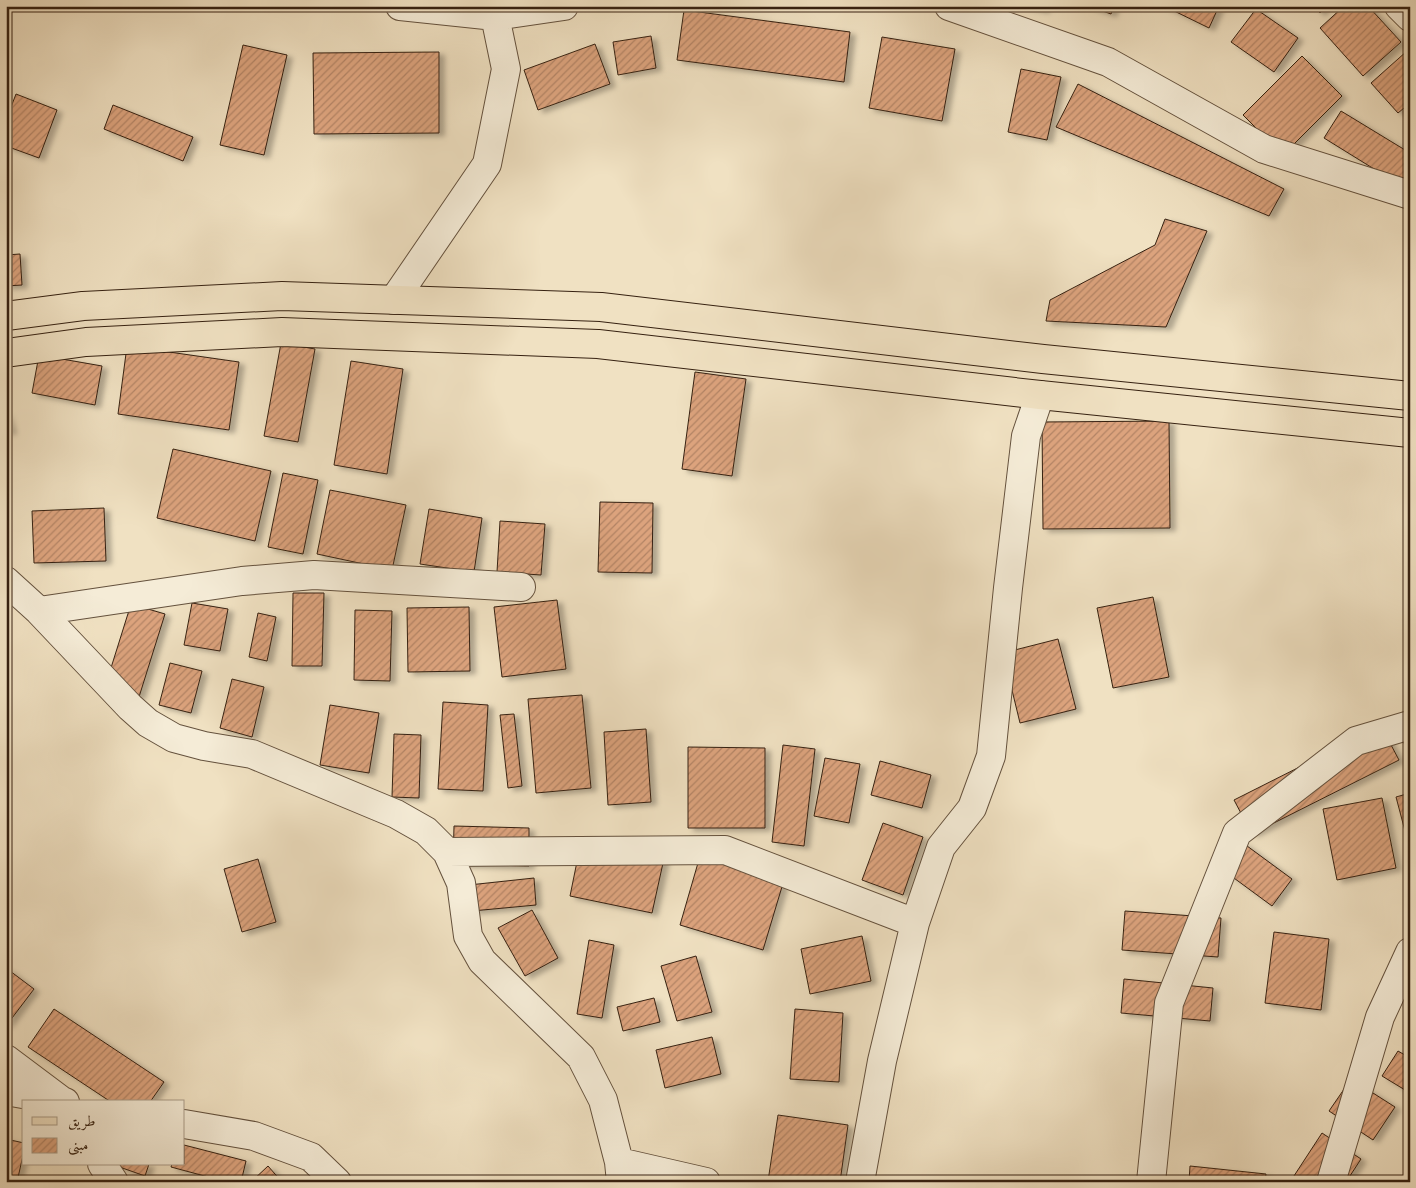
<svg xmlns="http://www.w3.org/2000/svg" width="1416" height="1188" viewBox="0 0 1416 1188" font-family="'Sorts Mill Goudy',Amiri,serif">
	<style>
		.building { fill: url(#building-hatch); stroke: #362111; filter: url(#shadow) }
		.lines { fill: none; stroke-linecap: round; stroke-linejoin: round }
		.minor-casing { stroke: #64513d; stroke-width: 30 }
		.major-casing { stroke: #362111; stroke-width: 30 }
		.minor { stroke: #f5ecd7; stroke-width: 28 }
		.major { stroke: #f0e1c2; stroke-width: 28 }
	</style>
	<defs>
		<pattern id="building-hatch" width="6" height="6" patternUnits="userSpaceOnUse" patternTransform="scale(1.25)"><rect width="6" height="6" fill="#dca37d"/><path d="M-1 1l2-2M0 6l6-6M5 7l2-2" fill="none" stroke="#b38465"/></pattern>
		<filter id="shadow"><feDropShadow dx="5.5" dy="3" stdDeviation="2.5" flood-color="#0004"/></filter>
	</defs>
	<rect width="100%" height="100%" fill="#f0e1c2"/>
	<filter id="stains"><feTurbulence type="fractalNoise" baseFrequency=".004" numOctaves="4"/><feColorMatrix values="0 0 0 0 .2 0 0 0 0 .09 0 0 0 0 .02 0 0 0 .5 -.17"/></filter>
	<radialGradient id="worn" r=".72"><stop offset=".6" stop-color="#630" stop-opacity="0"/><stop offset="1" stop-color="#630" stop-opacity=".3"/></radialGradient>
	<path class="building" d="M1024 6H1045L1044 10Z
		M1089 6H1114L1111 14Z
		M1164 6H1219L1209 28Z
		M1313 6H1326L1320 13Z
		M1344 6H1368L1401 42 1363 76 1320 28Z
		M1256 9 1298 38 1274 72 1231 42Z
		M684 10 850 32 844 82 677 60Z
		M651 36 656 68 618 75 613 42Z
		M882 37 955 49 942 121 869 108Z
		M595 44 610 84 538 110 524 70Z
		M243 45 287 55 264 155 220 145Z
		M1407 51 1410 54V103L1398 113 1371 83Z
		M439 52V133L314 134 313 53Z
		M1302 56 1342 96 1283 155 1243 115Z
		M1021 69 1061 77 1047 140 1008 132Z
		M1078 84 1284 189 1269 216 1056 127Z
		M16 94 57 110 39 158 6 146V120Z
		M113 105 193 137 183 161 104 129Z
		M1341 111 1410 153V188L1408 190 1324 138Z
		M1165 219 1207 231 1166 327 1046 321 1050 300 1155 245Z
		M20 254 22 285 6 286V255Z
		M281 343 315 349 298 442 264 436Z
		M127 346 239 362 229 430 118 414Z
		M39 355 102 366 95 405 32 393Z
		M351 361 403 369 387 474 334 465Z
		M695 372 746 379 732 476 682 469Z
		M6 413 11 431 6 432Z
		M1169 421 1170 528 1043 529 1042 422Z
		M173 449 271 471 255 541 157 518Z
		M283 473 318 480 303 554 268 547Z
		M330 490 406 505 392 570 317 554Z
		M600 502 653 503 652 573 598 572Z
		M104 508 106 561 34 563 32 511Z
		M429 509 482 518 474 572 420 564Z
		M500 521 545 524 541 575 497 572Z
		M293 593H324L322 666H292Z
		M1153 597 1169 677 1113 688 1097 608Z
		M557 600 566 669 502 677 494 607Z
		M192 603 228 609 220 651 184 645Z
		M131 604 165 614 139 697 105 687Z
		M469 607 470 671 408 672 407 608Z
		M355 610 392 611 390 681 354 680Z
		M258 613 276 617 267 661 249 657Z
		M1058 639 1076 709 1020 723 1003 653Z
		M170 663 202 671 191 713 159 705Z
		M232 679 264 687 252 737 220 728Z
		M582 695 591 788 536 793 528 699Z
		M443 702 488 705 483 791 438 789Z
		M330 705 379 713 369 773 320 765Z
		M514 714 522 786 508 788 500 715Z
		M1381 726 1399 760 1252 834 1234 800Z
		M1410 726V763L1400 729Z
		M646 729 651 802 608 805 604 732Z
		M394 734 421 735 419 798 392 797Z
		M783 745 815 749 804 846 772 842Z
		M688 747 765 748V828H688Z
		M825 758 860 764 849 823 814 816Z
		M880 761 931 775 922 808 871 795Z
		M1410 793V850L1396 797Z
		M1382 798 1396 868 1337 880 1323 809Z
		M883 823 923 837 903 895 862 880Z
		M454 826 529 828V866L453 864Z
		M582 837 665 854 652 913 570 896Z
		M1243 843 1292 879 1272 906 1223 870Z
		M700 856 784 880 763 950 680 925Z
		M258 859 276 922 242 932 224 869Z
		M534 878 536 905 472 911 469 885Z
		M532 910 558 958 525 976 498 928Z
		M1125 911 1221 918 1218 957 1122 950Z
		M1274 932 1329 939 1321 1010 1265 1003Z
		M862 936 871 981 810 994 801 949Z
		M589 940 614 945 602 1018 577 1014Z
		M696 956 712 1012 677 1021 661 966Z
		M6 968 34 989 6 1026Z
		M1124 979 1213 988 1210 1021 1121 1013Z
		M654 998 660 1022 623 1031 617 1007Z
		M54 1009 164 1082 150 1102H111L28 1047Z
		M795 1009 843 1013 839 1082 790 1079Z
		M712 1037 721 1074 665 1088 656 1050Z
		M1398 1051 1410 1058V1093L1382 1076Z
		M1351 1079 1395 1107 1373 1140 1329 1111Z
		M778 1115 848 1125 840 1182 768 1181Z
		M1322 1133 1361 1159 1346 1182H1290Z
		M6 1139 24 1143V1151L17 1182H6Z
		M184 1145 246 1161 241 1182H227L171 1167 172 1164H184Z
		M111 1164H149L145 1176Z
		M268 1166 282 1182H251Z
		M1190 1166 1266 1174 1265 1182H1189Z"/>
	<g class="lines">
		<defs>
			<path id="minor" d="M400 6 495 16 564 6
				M949 6 1108 62 1264 149 1410 195
				M1399 6 1410 17
				M394 300 487 164 506 69 495 16
				M6 581 39 611 130 707 148 723 174 738 204 746 252 754 396 814 426 831 447 852 461 883 468 936 482 961 581 1057 603 1100 619 1162 621 1182
				M39 611 242 581 314 575 521 587
				M447 852 725 850 915 923
				M6 1059 62 1101 65 1102
				M6 1091 56 1100
				M184 1124 254 1136 311 1157 337 1182
				M619 1162 706 1182
				M102 1164 114 1182
				M860 1182 882 1061 915 923 941 847 972 808 991 756 1008 588 1026 436 1040 395
				M1151 1182 1169 1003 1237 833 1356 741 1410 725
				M1331 1182 1380 1017 1410 952"/>
			<path id="major" d="M6 316 83 306 282 296 601 307 1043 359 1410 396
				M6 353 86 342 282 332 598 344 1040 395 1410 433"/>
		</defs>
		<use href="#minor" class="minor-casing"/>
		<use href="#major" class="major-casing"/>
		<use href="#minor" class="minor"/>
		<use href="#major" class="major"/>
	</g>
	<rect width="1416" height="1188" fill="none" stroke="#f0e1c2" stroke-width="25"/>
	<rect x="8" y="8" width="1401" height="1173" fill="none" stroke="#362111" stroke-width="2.5"/>
	<rect x="12" y="12" width="1391" height="1163" fill="none" stroke="#362111"/>
	<rect x="22" y="1100" width="162" height="65" fill="#f5ecd7" stroke="#a99b88"/>
	<rect x="32" y="1117" width="25" height="8" fill="#f0e1c2" stroke="#a99b88"/>
	<text x="68" y="1126" font-size="15" fill="#362111">طريق</text>
	<rect x="32" y="1138" width="25" height="15" fill="url(#building-hatch)" stroke="#a99b88"/>
	<text x="68" y="1150" font-size="15" fill="#362111">مبنى</text>
	<rect width="100%" height="100%" filter="url(#stains)"/>
	<rect width="100%" height="100%" fill="url(#worn)"/>
</svg>
